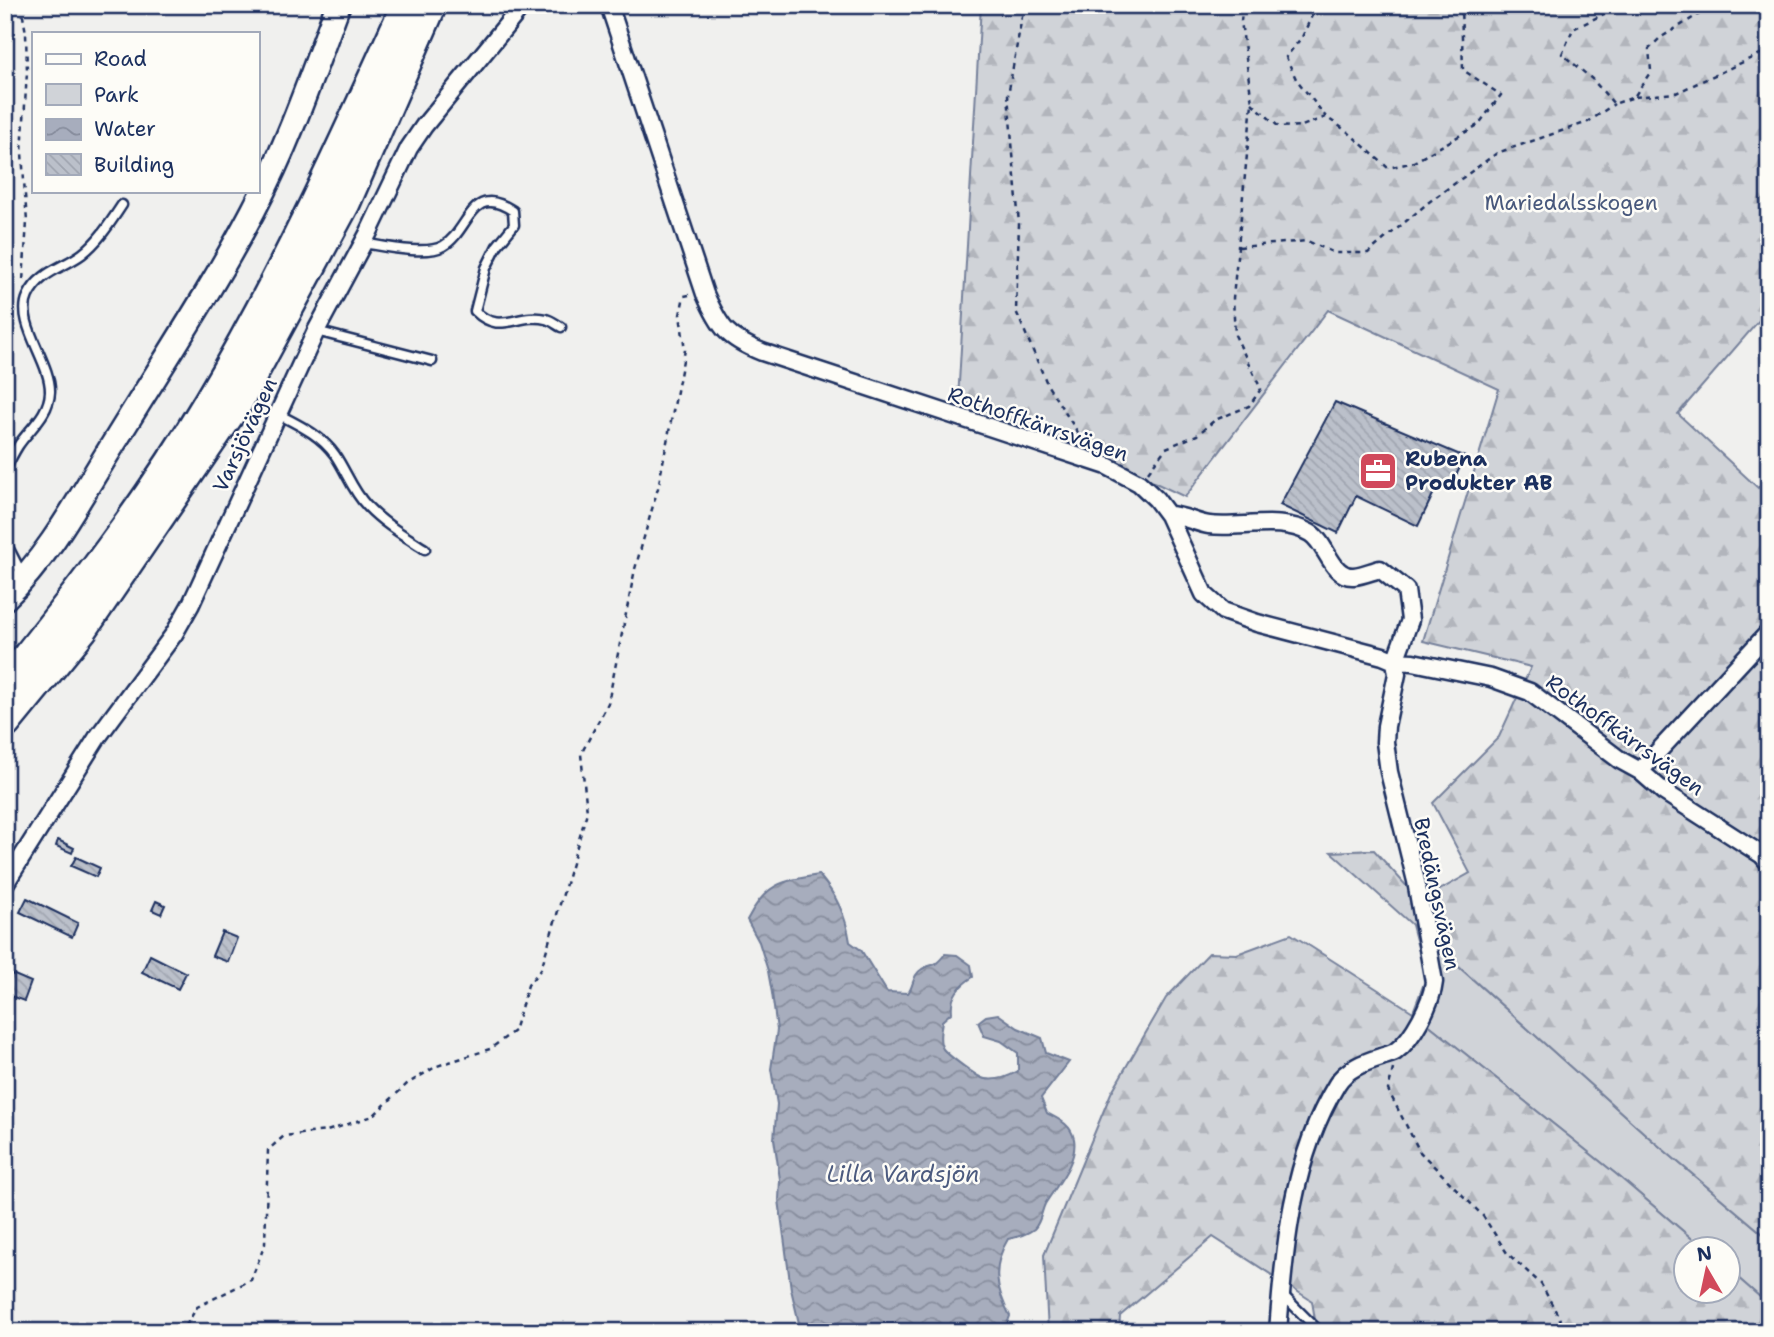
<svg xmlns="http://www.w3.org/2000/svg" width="1774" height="1337" viewBox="0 0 1774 1337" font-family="'Shantell Sans',sans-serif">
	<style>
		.green { fill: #d0d3d8; stroke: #76819b; stroke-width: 2 }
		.forest { fill: url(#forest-firs); stroke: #76819b; stroke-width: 2 }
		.water { fill: url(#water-waves); stroke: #6f7b97; stroke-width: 2 }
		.building { fill: url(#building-back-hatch); stroke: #1b2f5e; stroke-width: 2 }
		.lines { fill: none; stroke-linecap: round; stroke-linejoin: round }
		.lane-casing { stroke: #1b2f5e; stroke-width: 13 }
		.street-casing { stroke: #1b2f5e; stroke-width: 21 }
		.secondary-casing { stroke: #1b2f5e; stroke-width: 28 }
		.highway-casing { stroke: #1b2f5e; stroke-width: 35 }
		.path { stroke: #1b2f5e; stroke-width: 2.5; stroke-dasharray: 5 5; stroke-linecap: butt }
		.lane { stroke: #fdfcf7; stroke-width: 8 }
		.street { stroke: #fdfcf7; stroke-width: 16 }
		.secondary { stroke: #fdfcf7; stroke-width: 23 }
		.highway { stroke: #fdfcf7; stroke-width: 30 }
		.labels { text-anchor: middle; stroke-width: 5; stroke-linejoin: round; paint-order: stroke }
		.park-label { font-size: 21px; fill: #48587c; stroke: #fdfcf7 }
		.street-label { font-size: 21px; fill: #1b2f5e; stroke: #fdfcf7 }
		.poi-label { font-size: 21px; font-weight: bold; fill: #1b2f5e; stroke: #fdfcf7; text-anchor: start }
		.water-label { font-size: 23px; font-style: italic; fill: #4c5b7f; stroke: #fdfcf7 }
	</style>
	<defs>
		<pattern id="forest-firs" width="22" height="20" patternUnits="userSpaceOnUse" patternTransform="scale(1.75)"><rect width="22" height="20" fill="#d0d3d8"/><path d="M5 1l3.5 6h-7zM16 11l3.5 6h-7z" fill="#b2b5bc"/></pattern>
		<pattern id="water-waves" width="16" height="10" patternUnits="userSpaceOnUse" patternTransform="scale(1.75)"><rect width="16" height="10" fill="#a7adbd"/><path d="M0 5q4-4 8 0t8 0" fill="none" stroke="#878d9d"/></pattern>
		<pattern id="building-back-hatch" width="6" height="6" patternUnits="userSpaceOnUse" patternTransform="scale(1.75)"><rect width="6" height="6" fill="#bbc0ca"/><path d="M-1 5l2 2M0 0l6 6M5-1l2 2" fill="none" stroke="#a0a5b0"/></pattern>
	</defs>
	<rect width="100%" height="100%" fill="#f0f0ee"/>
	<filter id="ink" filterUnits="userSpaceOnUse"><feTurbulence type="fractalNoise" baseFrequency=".0143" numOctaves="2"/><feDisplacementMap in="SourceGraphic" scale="14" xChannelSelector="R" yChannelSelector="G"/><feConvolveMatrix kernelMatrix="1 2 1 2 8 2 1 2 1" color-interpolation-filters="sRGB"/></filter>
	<g filter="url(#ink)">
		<path class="green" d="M1412 925 1652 1140 1769 1239V1305L1729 1270 1728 1250 1704 1249 1616 1174 1413 1012 1426 978Z"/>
		<path class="forest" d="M981 5H1769V309L1678 414 1758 488 1769 472V1239L1652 1140 1331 852 1374 850 1420 901 1470 873 1433 803 1499 737 1531 667 1423 641 1499 389 1328 310 1185 497 1080 447 958 400Z
			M1291 934 1413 1012 1616 1174 1704 1249 1686 1250V1292H1728L1729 1270 1769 1305V1332H1317L1312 1301 1213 1237 1120 1316 1119 1332H1048L1044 1255 1111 1093 1166 998 1209 953 1237 954Z"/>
		<path class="water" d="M819 875C836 895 846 915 850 942L861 950 887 992 908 993C914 986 912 975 922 969 935 962 933 969 945 954L957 955 971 965 973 977C960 985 950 996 952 1012L942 1021C941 1029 938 1041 943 1049 948 1055 978 1078 985 1079 997 1081 1008 1077 1018 1071V1053L1001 1041 984 1036 978 1022 986 1016 998 1014 1018 1028 1042 1038 1046 1053 1069 1062 1041 1098 1047 1113C1058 1119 1071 1124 1074 1139 1078 1162 1056 1186 1045 1204 1041 1212 1041 1222 1034 1229 1026 1235 1018 1237 1008 1239 991 1267 996 1289 1010 1316L1004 1332H801L791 1289 779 1200 780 1179 774 1139 777 1104 771 1069 777 1030 772 993 768 971 759 942 747 920C766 883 781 881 819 875Z"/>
		<path class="building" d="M1335 402 1465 457 1449 490 1438 484 1418 526 1356 496 1338 533 1280 505Z
			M58 840 74 848 72 853 56 846Z
			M76 857 100 868 96 877 71 866Z
			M27 898 78 923 72 937 20 912Z
			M156 901 165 905 161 914 152 910Z
			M222 932 237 938 228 962 212 956Z
			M150 955 186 973 178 989 142 972Z
			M12 974 31 982 24 1001 5 994Z"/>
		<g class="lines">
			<defs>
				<path id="lane" d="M363 243C383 246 426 256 443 246 470 231 470 182 513 211L514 225 497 246 486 268 475 311C500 336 518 312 546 319 551 320 557 325 561 327
					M316 331 432 361
					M278 414C299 425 321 435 335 455 346 471 353 492 367 506 384 524 405 536 425 549
					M5 470C9 462 13 454 18 446 29 429 49 415 50 392 51 362 15 323 28 296 39 272 63 268 82 254 99 241 110 223 122 205
					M5 534 7 545 23 576
					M1281 1293 1320 1332"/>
				<path id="street" d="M609 5 705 294C720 328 727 338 762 352L1107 466 1139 483 1156 499 1168 515 1204 594 1223 611 1257 623 1383 656 1395 661 1413 662 1491 678 1530 692 1620 760 1640 771 1664 792 1762 855 1769 863
					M1168 515C1183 515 1195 523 1209 525 1241 529 1280 516 1310 533 1327 543 1331 578 1354 576 1363 575 1372 571 1380 569L1406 590 1410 620 1395 661 1397 674 1386 726 1385 742 1389 772 1416 881 1434 982C1432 1002 1413 1039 1396 1051 1393 1054 1386 1055 1381 1057 1365 1062 1346 1069 1337 1084 1292 1158 1284 1248 1278 1332
					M1640 771 1769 632
					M5 884 97 738 174 634 191 604 316 331 368 234 409 148 424 126 523 5"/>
				<path id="secondary" d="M5 598C52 553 82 493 117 438 163 363 212 289 253 211 288 145 312 75 338 5"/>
				<path id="highway" d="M5 685C78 595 150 502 209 402 285 275 346 140 407 5
					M5 723 82 629 237 402 345 202 431 5"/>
			</defs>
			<use href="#lane" class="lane-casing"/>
			<use href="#street" class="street-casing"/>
			<use href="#secondary" class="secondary-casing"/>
			<use href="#highway" class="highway-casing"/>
			<path class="path" d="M21 5 26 33 27 72 22 153 27 222 23 281
				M1024 5 1008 95 1019 224 1016 311 1048 386 1084 442
				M1317 5 1302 37 1286 57 1296 79 1326 117
				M1613 5 1602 15 1573 29 1562 54 1592 79 1614 104 1634 97 1651 71 1649 49 1660 38 1714 5
				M1635 97 1676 93 1769 50
				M1252 103 1279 127 1302 126 1326 117 1348 132 1388 168 1414 162 1478 125 1501 95 1463 70 1461 5
				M1239 247 1307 241 1335 253H1368L1429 202 1497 153 1588 122 1614 104
				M1148 472 1166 448 1197 435 1215 420 1249 406 1261 389 1235 335 1233 298 1252 103 1241 21 1243 5
				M1393 1069 1388 1090 1420 1152 1483 1216 1507 1253 1541 1284 1567 1332
				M178 1332 187 1324 197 1307 251 1280 265 1244 268 1150 284 1136 327 1131 373 1116 407 1084 437 1066 490 1049 514 1031 528 985 541 969 587 812 581 754 608 703 635 569 658 488 685 350 680 315 684 296 689 295"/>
			<use href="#lane" class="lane"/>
			<use href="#street" class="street"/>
			<use href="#secondary" class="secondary"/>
			<use href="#highway" class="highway"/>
		</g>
	</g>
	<defs>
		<symbol id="office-square" viewBox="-11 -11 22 22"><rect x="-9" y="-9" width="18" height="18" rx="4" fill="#d1495b" stroke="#fdfcf7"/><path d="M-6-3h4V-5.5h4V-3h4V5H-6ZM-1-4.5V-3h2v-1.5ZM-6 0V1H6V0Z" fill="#fff"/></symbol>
	</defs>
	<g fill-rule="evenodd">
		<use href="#office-square" x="1356" y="449" width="44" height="44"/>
	</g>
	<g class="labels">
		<g class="park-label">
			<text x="1571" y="210">Mariedalsskogen</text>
		</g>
		<g class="street-label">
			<text transform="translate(1038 424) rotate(19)" y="7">Rothoffkärrsvägen</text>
			<text transform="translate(245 435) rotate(-65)" y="7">Varsjövägen</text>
			<text transform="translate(1625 735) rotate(36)" y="7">Rothoffkärrsvägen</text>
			<text transform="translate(1437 894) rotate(78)" y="7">Bredängsvägen</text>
		</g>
		<g class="poi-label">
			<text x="1405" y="466">Rubena<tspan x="1405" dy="24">Produkter AB</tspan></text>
		</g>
		<g class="water-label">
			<text x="903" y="1182">Lilla Vardsjön</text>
		</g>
	</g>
	<rect width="1774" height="1337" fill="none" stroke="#fdfcf7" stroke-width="28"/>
	<rect x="14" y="14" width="1746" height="1309" fill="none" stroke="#1b2f5e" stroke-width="2.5" filter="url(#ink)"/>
	<rect x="32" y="32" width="228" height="161" fill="#fdfcf7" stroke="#a3aaba" stroke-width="2"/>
	<rect x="46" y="54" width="35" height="10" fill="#fdfcf7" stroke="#a3aaba" stroke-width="2"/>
	<text x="94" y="66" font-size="21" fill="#1b2f5e">Road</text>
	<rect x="46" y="84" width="35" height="21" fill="#d0d3d8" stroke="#a3aaba" stroke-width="2"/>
	<text x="94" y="102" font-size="21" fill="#1b2f5e">Park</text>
	<rect x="46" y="119" width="35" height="21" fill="url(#water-waves)" stroke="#a3aaba" stroke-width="2"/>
	<text x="94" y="136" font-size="21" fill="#1b2f5e">Water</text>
	<rect x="46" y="154" width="35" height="21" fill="url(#building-back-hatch)" stroke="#a3aaba" stroke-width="2"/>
	<text x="94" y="172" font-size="21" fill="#1b2f5e">Building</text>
	<g transform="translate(1707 1270) rotate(351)"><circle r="33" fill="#fdfcf7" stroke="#a3aaba" stroke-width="2"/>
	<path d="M0-5L12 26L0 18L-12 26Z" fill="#d1495b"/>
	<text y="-10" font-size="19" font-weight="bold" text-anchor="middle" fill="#1b2f5e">N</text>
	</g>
</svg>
